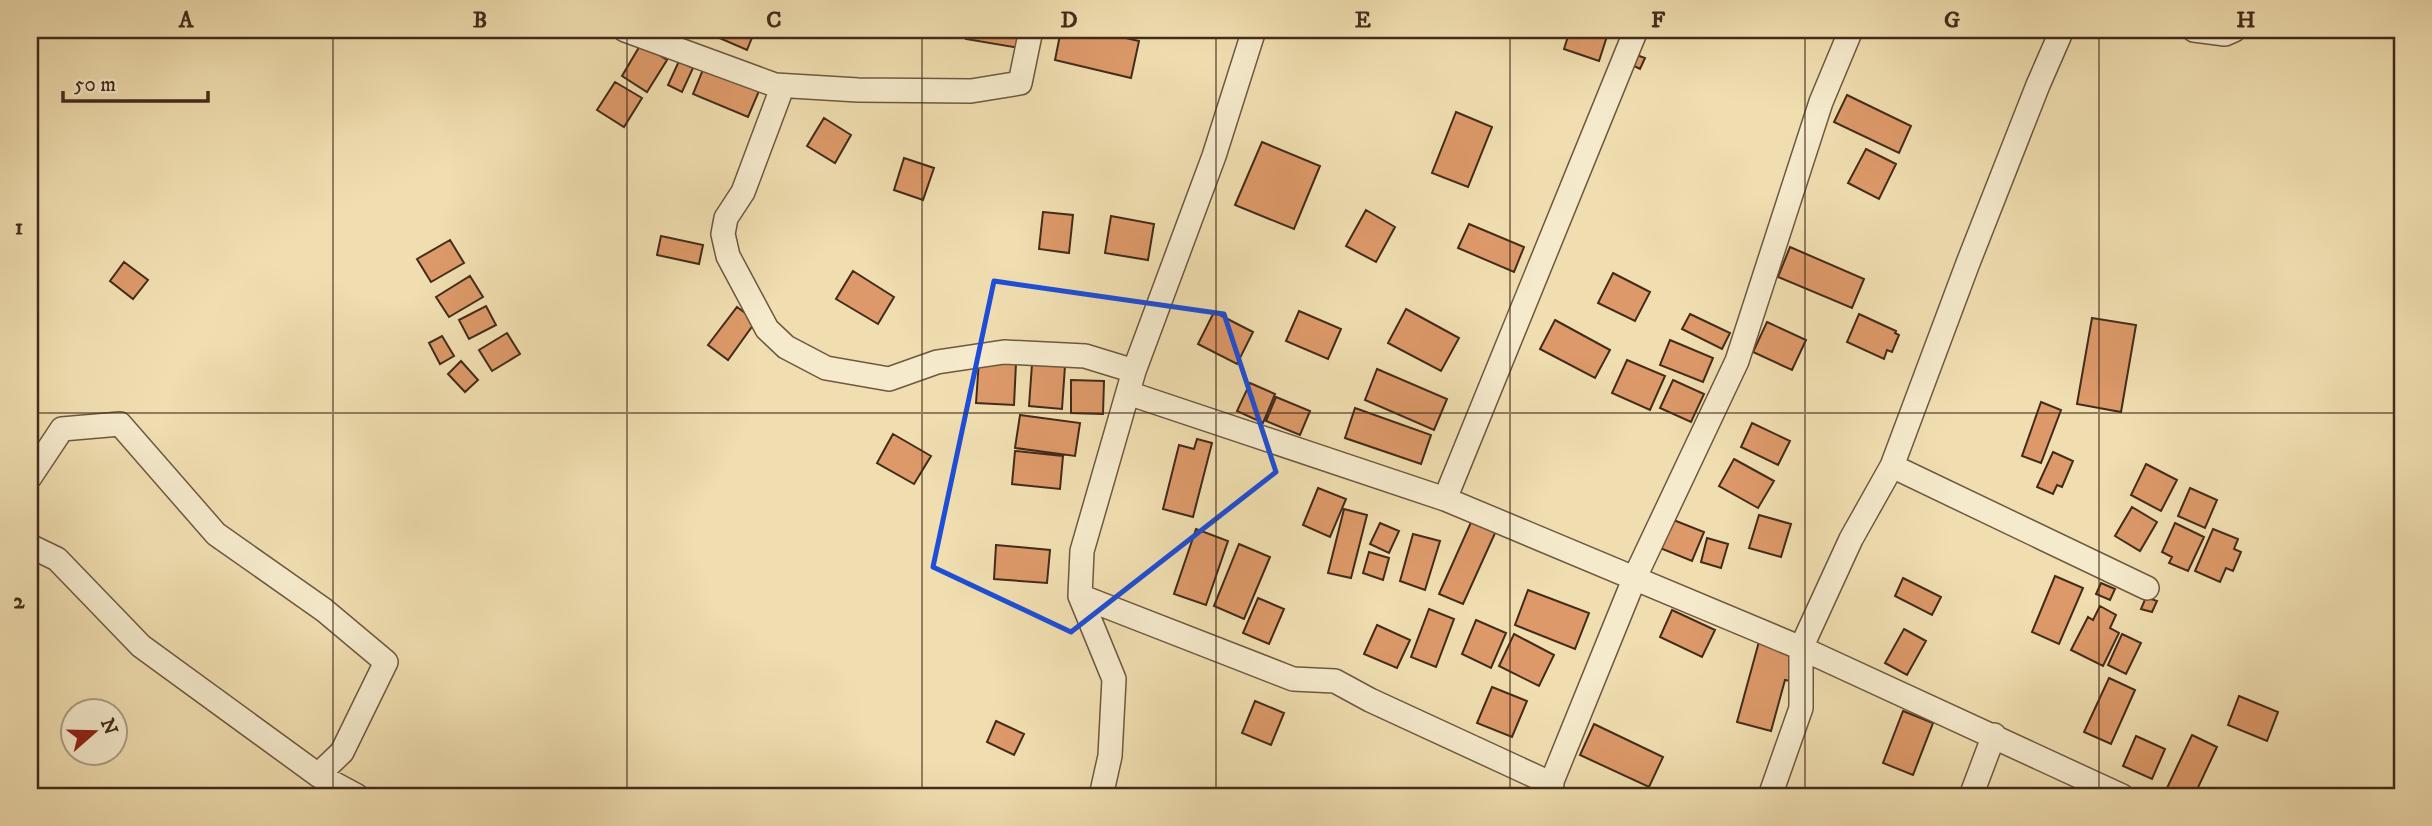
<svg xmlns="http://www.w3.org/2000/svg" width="2432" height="826" viewBox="0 0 2432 826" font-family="'IM FELL DW Pica',serif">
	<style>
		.building { fill: #dd9969; stroke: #432b1b; stroke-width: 2 }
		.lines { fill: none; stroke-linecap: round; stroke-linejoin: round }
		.street-casing { stroke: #6e5840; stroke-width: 26 }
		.street { stroke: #f5eacc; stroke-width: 23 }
		.marked { fill: none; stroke: #1d4ed8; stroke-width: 5; stroke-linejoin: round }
		.grid { fill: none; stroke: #432b1b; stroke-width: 2; stroke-opacity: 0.55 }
		.neatline { fill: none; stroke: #432b1b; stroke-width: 2.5 }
		.grid-label { font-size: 23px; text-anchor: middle; font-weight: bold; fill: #432b1b }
	</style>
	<rect width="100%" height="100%" fill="#f0deb0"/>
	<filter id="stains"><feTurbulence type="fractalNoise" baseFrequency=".00286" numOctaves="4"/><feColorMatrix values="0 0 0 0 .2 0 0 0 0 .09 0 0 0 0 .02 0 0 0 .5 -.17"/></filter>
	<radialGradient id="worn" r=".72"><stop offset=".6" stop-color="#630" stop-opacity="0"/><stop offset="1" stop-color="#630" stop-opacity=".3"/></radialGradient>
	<path class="building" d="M701 30H755L747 50Z
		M968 30H1022L1019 48 966 39Z
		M1061 30H1090L1139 41 1131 78 1055 60Z
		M1570 30H1609L1599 61 1564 49Z
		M641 44 667 60 647 92 622 76Z
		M1634 54 1645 58 1640 69 1630 64Z
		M679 61 693 68 682 92 668 85Z
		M704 67 759 91 748 117 693 94Z
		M615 82 642 98 624 127 597 110Z
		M1847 95 1911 126 1899 153 1834 122Z
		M1456 112 1492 127 1468 187 1432 173Z
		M824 118 851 135 835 163 807 146Z
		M1262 142 1320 166 1294 229 1235 205Z
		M1866 149 1896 164 1879 199 1848 183Z
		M904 158 934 168 923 200 894 190Z
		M1366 210 1395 227 1376 262 1346 246Z
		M1043 212 1073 215 1069 253 1039 249Z
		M1111 216 1154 224 1148 260 1105 253Z
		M1469 224 1524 247 1514 272 1458 248Z
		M661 236 703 245 699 264 657 255Z
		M450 240 464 263 431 282 417 259Z
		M1790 247 1864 279 1852 308 1778 277Z
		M124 262 148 280 133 299 110 281Z
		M853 271 894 297 878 324 836 299Z
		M1613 273 1650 292 1635 321 1598 303Z
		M470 276 483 297 449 317 436 297Z
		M486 306 496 325 469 339 459 320Z
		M737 307 756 321 728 360 708 345Z
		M1406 309 1459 338 1441 371 1388 343Z
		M1299 311 1341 329 1328 359 1286 341Z
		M1214 312 1253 332 1237 364 1198 344Z
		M1690 314 1730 333 1722 349 1682 329Z
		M1859 314 1896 331 1895 333 1899 335 1892 352 1887 350 1884 359 1847 342Z
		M2092 318 2136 325 2121 412 2077 404Z
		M1555 320 1610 350 1595 378 1540 349Z
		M1767 322 1806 340 1792 370 1753 352Z
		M507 333 520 354 492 371 479 350Z
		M442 336 454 356 440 364 429 343Z
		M1670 340 1713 358 1703 382 1660 365Z
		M979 360 1016 363 1014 405 976 403Z
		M1627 360 1665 376 1650 410 1612 393Z
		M461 361 478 380 465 392 448 374Z
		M1032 364 1065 366 1062 409 1029 406Z
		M1377 369 1447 399 1434 430 1365 400Z
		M1071 380 1104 381 1103 414 1071 413Z
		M1673 380 1704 394 1691 422 1660 408Z
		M1250 383 1275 394 1263 423 1237 411Z
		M1276 397 1310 411 1300 435 1266 421Z
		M2041 402 2061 410 2041 463 2022 456Z
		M1355 408 1431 435 1421 464 1345 438Z
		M1020 415 1080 423 1075 456 1015 448Z
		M1752 423 1790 441 1778 465 1741 447Z
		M893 434 931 456 914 484 877 463Z
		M1197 439 1212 443 1193 517 1163 509 1179 445 1194 449Z
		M1015 451 1063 456 1060 489 1012 484Z
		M2053 452 2073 461 2062 487 2057 485 2053 494 2037 487Z
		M1734 459 1774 481 1758 508 1719 486Z
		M2146 464 2177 480 2161 511 2131 495Z
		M1318 488 1346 499 1330 537 1303 525Z
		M2190 488 2217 500 2205 528 2178 516Z
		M2132 507 2157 522 2140 551 2115 536Z
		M1344 509 1367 515 1351 578 1328 573Z
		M1759 515 1791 524 1781 557 1749 548Z
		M1671 519 1704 532 1692 561 1660 548Z
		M1472 520 1496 531 1463 604 1439 594Z
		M1380 523 1399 531 1389 553 1370 544Z
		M2175 523 2204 537 2188 571 2169 563 2172 557 2162 552Z
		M1196 529 1228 541 1206 605 1174 594Z
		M2213 529 2238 539 2234 549 2241 552 2233 571 2226 568 2220 582 2195 571Z
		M1413 534 1440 541 1425 590 1400 581Z
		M1707 538 1728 544 1721 568 1701 562Z
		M1239 544 1270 557 1244 619 1214 606Z
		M996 545 1050 550 1047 583 994 579Z
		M1369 552 1389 558 1383 580 1363 573Z
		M2055 576 2083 588 2059 644 2032 632Z
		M1903 578 1941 597 1932 615 1895 596Z
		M2101 583 2115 589 2110 600 2096 594Z
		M1528 590 1589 613 1575 649 1515 625Z
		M2146 597 2157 601 2152 612 2141 609Z
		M1258 598 1284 609 1269 644 1243 633Z
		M2100 606 2116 615 2110 628 2119 633 2103 666 2071 650 2088 617 2093 620Z
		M1429 609 1454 619 1436 667 1411 657Z
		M1672 610 1715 630 1702 657 1660 637Z
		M1476 620 1506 633 1491 668 1462 654Z
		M1377 625 1410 640 1397 668 1364 654Z
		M1904 629 1926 641 1907 675 1885 663Z
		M1514 634 1554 655 1539 686 1499 666Z
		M2122 634 2141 643 2126 674 2108 665Z
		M1760 638 1798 649 1790 681 1785 680 1771 731 1737 722Z
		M2109 678 2135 690 2111 744 2084 732Z
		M1492 687 1527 701 1512 737 1477 723Z
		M2239 696 2278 712 2267 741 2228 725Z
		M1255 701 1284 713 1271 745 1242 733Z
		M1903 711 1933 723 1913 775 1883 763Z
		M996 721 1024 734 1014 755 987 742Z
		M1594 724 1663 757 1649 787 1580 755Z
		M2192 735 2217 747 2194 796H2183L2167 788Z
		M2136 736 2165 749 2152 779 2123 766Z
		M1655 791 1669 796H1652Z"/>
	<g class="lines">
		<defs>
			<path id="street" d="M625 30 775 85 858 90 971 91 1020 83 1031 30
				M2194 30 2225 34 2234 30
				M775 85 779 90V96L743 192 726 218 723 234 728 256 767 329 786 347 826 368 889 379 937 362 1004 352 1085 356 1134 371
				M1128 393 1445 499 1801 648 2122 796
				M1892 466 2147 588
				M30 477 62 429 120 424 216 534 324 610 386 662 342 752 318 775
				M1445 499 1636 30
				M30 546 57 559 141 646 318 775 357 796
				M1080 596 1293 679 1335 681 1370 700 1552 784
				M1101 796 1110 756 1114 679 1080 596 1082 551 1134 371 1214 156 1254 30
				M1546 796 1635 577 1737 361 1821 102 1851 30
				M1770 796 1801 708V648L1851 539 1892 466 1968 263 2038 85 2062 30
				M1971 796 1994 735"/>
		</defs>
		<use href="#street" class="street-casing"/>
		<use href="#street" class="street"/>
	</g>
	<path class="marked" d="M994 281 1224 314 1276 472 1071 632 933 567Z"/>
	<path class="grid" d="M333 30V796M627 30V796M922 30V796M1216 30V796M1510 30V796M1805 30V796M2099 30V796M30 413H2402"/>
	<rect width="2432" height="826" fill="none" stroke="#f0deb0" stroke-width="77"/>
	<g transform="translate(94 732) rotate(70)"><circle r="33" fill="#f5eacc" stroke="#ae9e85" stroke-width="2"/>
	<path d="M0-5L12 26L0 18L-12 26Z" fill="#8f2418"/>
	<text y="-10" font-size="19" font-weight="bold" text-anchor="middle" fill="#432b1b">N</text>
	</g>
	<path d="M63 91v10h145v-10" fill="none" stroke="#432b1b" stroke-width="3.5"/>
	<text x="74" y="91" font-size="21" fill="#432b1b" stroke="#f5eacc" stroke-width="5" paint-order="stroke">50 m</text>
	<rect x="38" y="38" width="2356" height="750" class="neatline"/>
	<g class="grid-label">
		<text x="186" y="27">A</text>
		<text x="480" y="27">B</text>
		<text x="774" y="27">C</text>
		<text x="1069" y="27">D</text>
		<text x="1363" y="27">E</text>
		<text x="1658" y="27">F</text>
		<text x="1952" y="27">G</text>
		<text x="2246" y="27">H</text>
		<text x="19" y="234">1</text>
		<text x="19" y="608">2</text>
	</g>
	<rect width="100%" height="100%" filter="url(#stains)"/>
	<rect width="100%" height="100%" fill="url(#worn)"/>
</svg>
